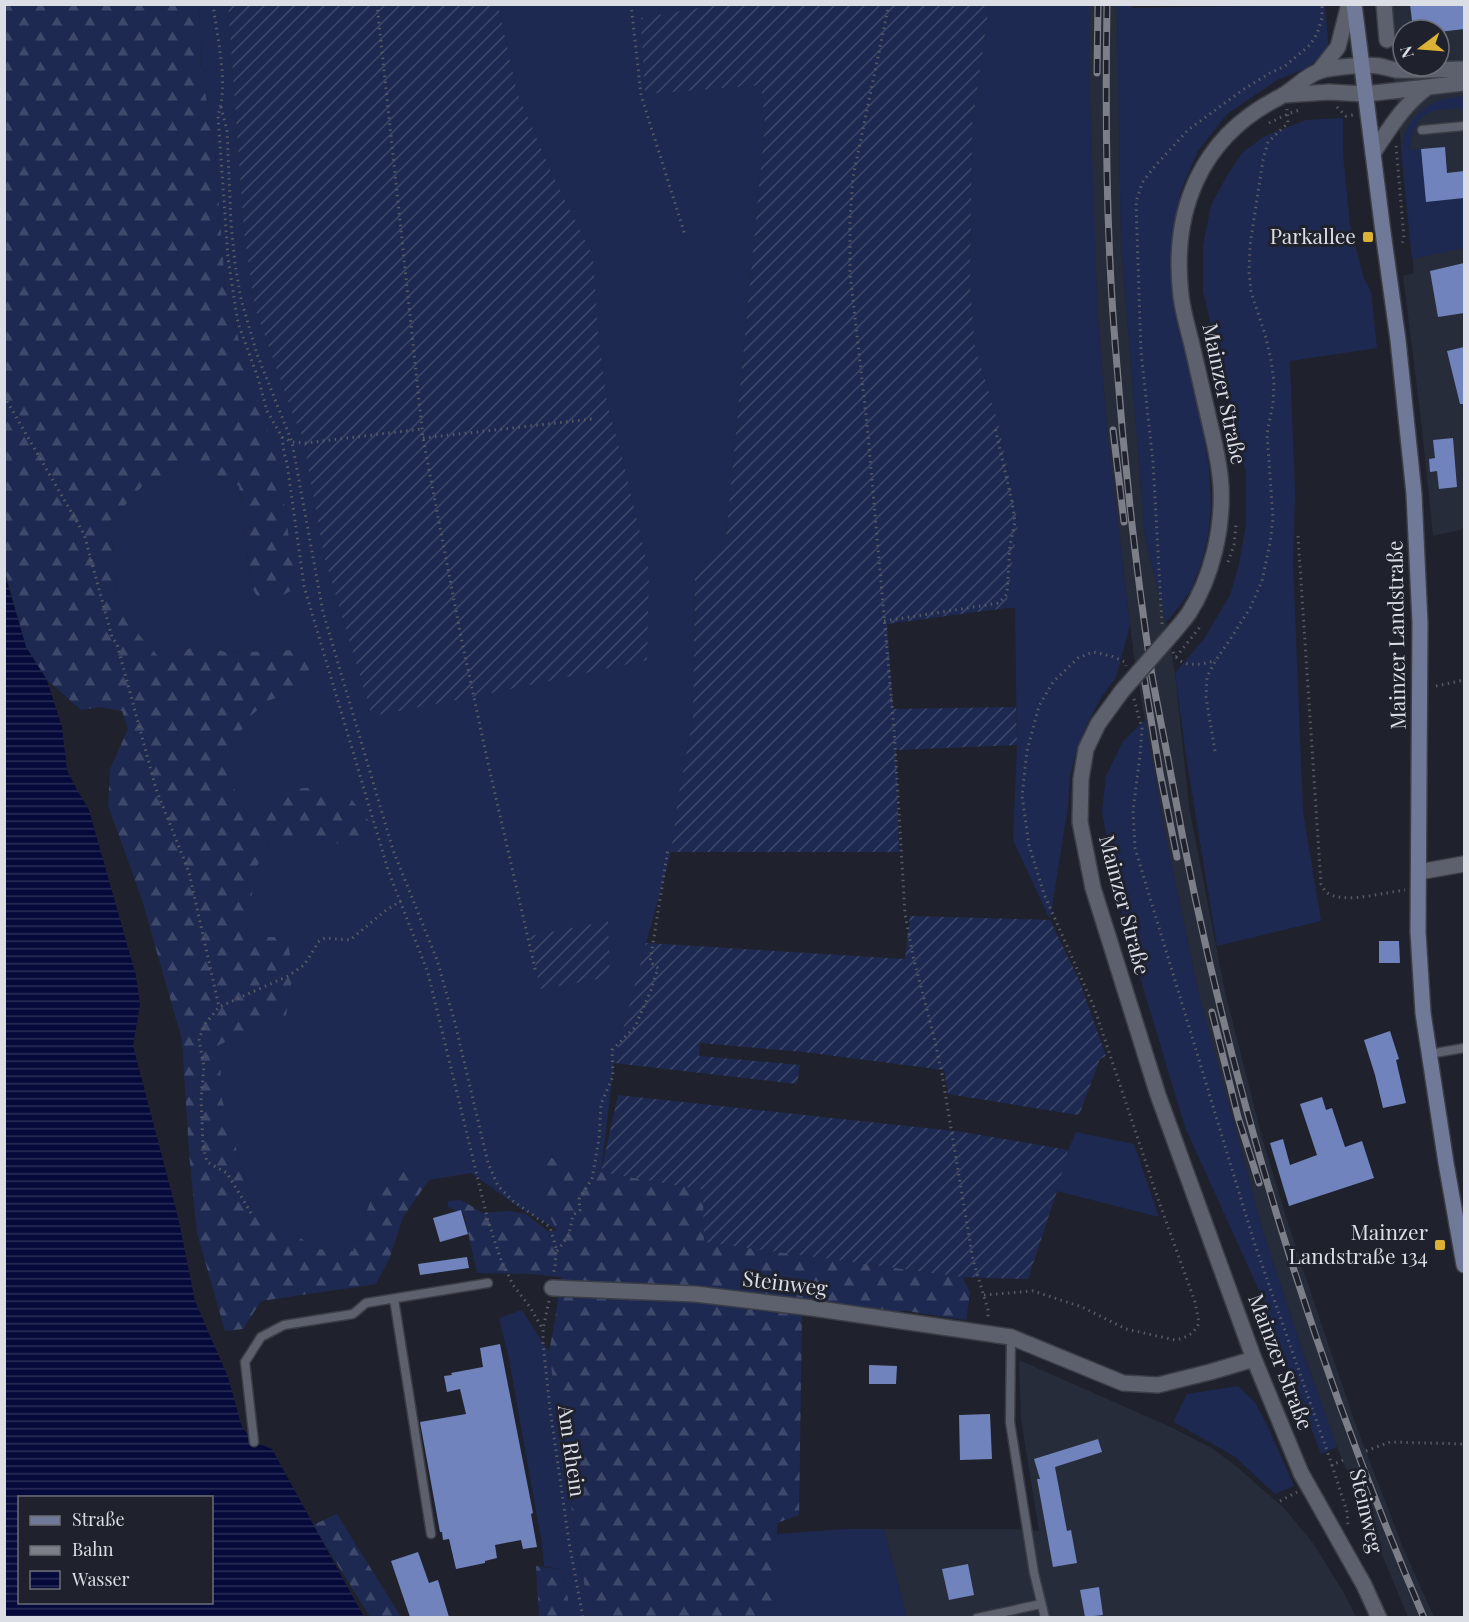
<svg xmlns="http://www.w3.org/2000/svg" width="1469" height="1622" viewBox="0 0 1469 1622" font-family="'Playfair Display',serif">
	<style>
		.built { fill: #272c3a; fill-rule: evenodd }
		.grass { fill: #1e2952 }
		.forest { fill: url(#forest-firs) }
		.garden { fill: url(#garden-furrows) }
		.water { fill: url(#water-rules); fill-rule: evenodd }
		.building { fill: #7083bc }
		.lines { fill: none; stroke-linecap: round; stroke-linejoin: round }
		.service-casing { stroke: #3c3e46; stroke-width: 11 }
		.minor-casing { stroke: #3c3e46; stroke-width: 18 }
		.secondary-casing { stroke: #3c3e46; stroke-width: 18 }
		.path { stroke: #585a64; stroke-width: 3; stroke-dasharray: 1.5 4.5; stroke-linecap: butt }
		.service { stroke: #5d616d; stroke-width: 8 }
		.minor { stroke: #5d616d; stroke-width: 15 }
		.secondary { stroke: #707997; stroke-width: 15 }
		.rail-casing { stroke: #7d7f88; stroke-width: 7 }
		.rail { stroke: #1f222c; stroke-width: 4.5; stroke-dasharray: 14; stroke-linecap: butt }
		.minor-bridge-casing { stroke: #3c3e46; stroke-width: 18; stroke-linecap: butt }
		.minor-bridge { stroke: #5d616d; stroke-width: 15 }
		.poi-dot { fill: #dbb233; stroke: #1f222c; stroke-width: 2 }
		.labels { text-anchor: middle; stroke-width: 6; stroke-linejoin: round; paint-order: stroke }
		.poi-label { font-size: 21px; fill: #dcdee5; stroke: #1f222c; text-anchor: end }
		.street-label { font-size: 21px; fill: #dcdee5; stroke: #1f222c }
	</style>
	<defs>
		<pattern id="forest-firs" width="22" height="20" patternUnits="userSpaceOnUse" patternTransform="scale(1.5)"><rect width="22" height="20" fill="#1e2952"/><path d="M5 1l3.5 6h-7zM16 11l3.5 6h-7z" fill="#3e486b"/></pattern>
		<pattern id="garden-furrows" width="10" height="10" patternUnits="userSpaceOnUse" patternTransform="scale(1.5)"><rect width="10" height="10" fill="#1e2952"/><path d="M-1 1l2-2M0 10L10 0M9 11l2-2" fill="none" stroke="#3e486b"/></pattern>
		<pattern id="water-rules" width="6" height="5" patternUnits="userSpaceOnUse" patternTransform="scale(1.5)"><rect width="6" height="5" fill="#060a3a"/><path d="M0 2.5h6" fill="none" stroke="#2a2d56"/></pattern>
	</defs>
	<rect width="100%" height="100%" fill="#1f222c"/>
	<path class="built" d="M1090 5H1117L1121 244 1145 537 1166 623 1175 673 1189 807 1225 992 1262 1137 1288 1223 1323 1329 1358 1431 1402 1545 1434 1617H1408L1337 1447 1299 1340 1263 1231 1199 995 1163 823 1134 657 1108 440 1098 319 1094 232 1090 101Z
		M1387 5H1464V529L1433 536 1421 420 1403 276 1414 273ZM1403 30H1439V66H1403Z
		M1021 1361 1173 1428 1213 1449 1237 1467 1284 1508 1313 1543 1344 1593 1356 1617H907L884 1529H1012L1039 1531 1021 1419 1019 1362Z"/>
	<path class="grass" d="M199 5H228L244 232 255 308 294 418 303 438 324 556 372 716 649 572 626 472 607 403 598 335 551 172 517 92 498 5H722L642 18 761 85 765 124 726 537 709 557 695 577 693 718 678 799 671 852 614 1063 601 1172 545 1156 558 1230 520 1208 471 1173 429 1180 397 1170 371 1199 353 1251 317 1249 280 1225 251 1200 222 1099 218 1045 252 1029 286 1016 287 937H257L238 923 251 904 253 872 269 843 297 833 326 844 279 791 253 819 235 799 233 751 246 720 268 701 302 687 293 650 228 653 197 643 166 665 141 637 118 608 110 522 146 482 189 463 239 486 251 586 277 454 252 393 225 286 214 136 201 73Z
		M989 5H1090V101L1098 319 1108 440 1130 625 1116 677 1102 696 1089 720 1077 749 1070 775 1068 806 1050 920 1013 840 1017 745 1015 608H1006L1018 522 999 426 975 347 970 285 972 125Z
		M1117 5H1132V8L1325 5 1329 50 1305 69 1279 79 1227 114 1198 151 1181 190 1173 241 1174 293 1200 411 1209 468 1211 507 1208 536 1201 564 1190 592 1166 623 1145 537 1121 244Z
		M1462 96 1463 108C1454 109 1443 108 1434 111 1418 115 1411 134 1410 149H1421L1426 202 1464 198V248L1412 259 1402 160 1403 138 1409 125 1417 115 1428 106 1440 100Z
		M1343 118V155L1350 225 1364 279 1371 291 1377 348 1290 361 1295 492 1293 563 1303 812 1321 921 1217 946 1187 762 1175 673 1204 639 1230 595 1239 564 1246 525V473L1203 291V246L1211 205 1228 174 1242 153 1263 137 1306 120Z
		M1145 720 1163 823 1199 995 1263 1231 1299 1340 1337 1447 1321 1454 1257 1286 1185 1127 1131 947 1113 876 1102 811 1106 776 1123 741Z
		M1076 1132 1134 1144 1159 1217 1057 1191 1068 1150Z
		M522 1310 549 1352 578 1553 591 1617H572L562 1570 544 1566 542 1544 509 1359 499 1318Z
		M1238 1386 1255 1402 1267 1425 1294 1486 1275 1494 1234 1456 1174 1422 1177 1414 1187 1394Z
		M846 1529H884L907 1617 775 1618 776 1534Z"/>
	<path class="forest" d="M5 5H199L201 73 214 136 225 286 252 392 277 454 296 588 263 606 251 586 239 486 189 463 146 482 110 522 118 608 141 637 166 665 197 643 228 653 293 650 312 662 302 687 268 701 246 720 233 751 235 799 253 819 279 791 313 787 351 799 373 826 359 842 326 844 297 834 269 843 254 872 251 904 238 923 257 937H287L293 973 286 1016 252 1029 219 1045 222 1099 251 1200 280 1225 317 1249 353 1251 371 1199 397 1170 429 1180 403 1217 390 1257 376 1284 261 1301 243 1329 225 1331 197 1233 189 1153 182 1040 142 900 108 805 110 769 128 729 122 711 100 707 81 710 47 680 26 647 5 571Z
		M545 1156 601 1172 704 1190 705 1242 962 1277 970 1292 966 1320 907 1311 802 1313 799 1515 777 1523 775 1617H591L578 1553 549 1352 555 1320 561 1277 533 1274 477 1273 464 1214 448 1207V1201L461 1200 483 1213 508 1211 526 1214 549 1232 557 1230 544 1206Z
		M337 1514 401 1617H370L313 1525Z
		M536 1566 562 1570 572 1617H539Z"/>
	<path class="garden" d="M722 4 989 5 972 125 970 285 975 347 999 426 1018 522 1006 608 887 624 893 709 1016 707 1017 745 896 750 899 852H671L678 799 693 718 695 577 709 557 726 537 765 124 761 85 645 94 641 18Z
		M228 5H498L517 92 551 172 593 257 598 335 607 403 626 472 649 572 647 660 477 696 372 716 324 556 303 438 294 418 255 308 244 232Z
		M910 916 1050 920 1079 980 1106 1056 1100 1059 1079 1115 948 1094 944 1070 804 1052 700 1043 699 1056 800 1065 797 1084 614 1063 646 943 905 959Z
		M608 921 610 977 540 989 530 936Z
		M618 1095 963 1132 1068 1150 1057 1191 1028 1279 962 1277 704 1242 703 1190 601 1172Z"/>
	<path class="water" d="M4 571 26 647 47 680 62 727 67 770 76 788 89 810 136 976 140 1005 133 1046 178 1217 195 1301 228 1377 242 1427 254 1442 272 1449 364 1617H5ZM20 1498H212V1602H20Z"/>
	<path class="building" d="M1410 4H1464V29L1439 32V30H1417L1412 21Z
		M1445 147 1447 173 1464 171V198L1426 202 1421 149Z
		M1464 263V313L1438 317 1430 271Z
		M1464 347V404H1460L1447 351Z
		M1453 438 1457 487 1439 489 1437 471 1430 472 1429 459 1435 458 1433 440Z
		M1379 941H1399L1400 963H1379Z
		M1390 1031 1399 1059 1396 1060 1406 1103 1383 1108 1375 1075 1364 1040Z
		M1322 1097 1326 1110 1332 1108 1345 1147 1362 1141 1374 1178 1289 1206 1270 1143 1283 1139 1290 1165 1317 1155 1300 1104Z
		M461 1210 468 1234 440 1242 433 1218Z
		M467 1257 469 1268 420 1275 418 1264Z
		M500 1344 533 1513 531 1514 537 1547 523 1549 521 1540 495 1545 497 1558 485 1561V1563L456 1569 449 1539 443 1540 442 1532H440L420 1422 466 1414 460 1389 447 1392 444 1376 452 1375 451 1373 483 1367 480 1348Z
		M869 1365 897 1366 896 1384H869Z
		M990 1414 992 1459 960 1460 959 1415Z
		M1098 1439 1102 1452 1055 1467 1067 1531 1071 1530 1077 1563 1053 1567 1037 1479H1040L1034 1459Z
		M418 1552 429 1583 438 1580 449 1617H410L391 1561Z
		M968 1564 974 1595 949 1600 942 1569Z
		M1099 1587 1103 1615 1085 1617 1080 1590Z"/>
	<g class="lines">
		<defs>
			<path id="service" d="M1422 130 1464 126
				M1429 1054 1464 1048
				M394 1299 431 1534
				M1011 1337 1010 1422 1034 1573 1045 1618
				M254 1442 245 1362 261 1337 284 1325 353 1314 366 1303 488 1283
				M977 1618 1041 1604"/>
			<path id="minor" d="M1384 4 1387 40
				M1319 71 1338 47 1349 4
				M1283 95 1329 92 1365 94 1464 83
				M1373 153C1390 128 1403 105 1428 87
				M1172 634C1178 627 1184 620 1189 613 1212 577 1223 529 1221 487 1220 465 1215 445 1210 424 1204 398 1198 371 1192 345 1188 329 1183 312 1181 296 1171 211 1200 138 1278 98 1293 91 1304 76 1320 71 1332 67 1366 64 1379 66 1385 67 1390 69 1396 70 1419 71 1442 69 1464 69
				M1122 691 1098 724 1086 749 1081 779 1080 822 1093 888 1158 1095 1254 1359 1301 1473 1364 1585 1379 1618
				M1419 872 1464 864
				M552 1288 695 1294 812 1308 1011 1337 1123 1383 1158 1385 1210 1372 1254 1359"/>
			<path id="secondary" d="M1354 4 1383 232 1398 340 1414 494 1420 623 1418 932 1423 1013 1446 1163 1464 1265"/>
		</defs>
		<use href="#service" class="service-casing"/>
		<use href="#minor" class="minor-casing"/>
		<use href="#secondary" class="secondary-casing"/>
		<path class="path" d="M213 4C217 37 229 85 218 115L228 258 238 323 258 378 267 411 282 437 292 442 306 443 422 429
			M377 4 423 438 461 637 488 763 536 973
			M631 4 641 95 685 235
			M889 4 853 177 850 219V273L867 424 894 729 905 914 913 956 934 1037 942 1074 973 1260 988 1310V1319
			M221 107 227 130 231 223 235 264 241 299 257 354 292 442 323 612 393 850 437 960 455 1023 488 1163 498 1186 513 1201 550 1227 556 1248 555 1268 553 1274
			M1337 107 1346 116 1354 115
			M1269 123 1288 114 1302 109
			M1396 146 1404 238 1401 246
			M4 396 84 534 112 637 117 644 156 789 189 872 219 1007
			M282 437 284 453 287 463 304 586 388 870 428 973 488 1221 501 1260 513 1285 530 1307 542 1328
			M423 438 592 419
			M1298 536 1321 884C1323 887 1324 890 1326 892 1343 905 1385 892 1405 890
			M1228 562 1234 545 1236 525
			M884 621 999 603 1007 594 1010 545 1015 522 1012 502 995 428
			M1162 624 1153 462 1141 352 1136 202 1142 183 1155 166 1188 130 1244 89 1270 73 1285 66 1310 45 1317 34 1322 18V4
			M1173 652C1180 669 1202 665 1216 660
			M1176 657 1200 627 1197 625
			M1436 686 1464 680
			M1134 699 1142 729 1140 755 1133 811 1135 848 1254 1242 1332 1465
			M1215 751 1206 697 1207 677 1216 660 1233 635 1250 608 1262 581 1270 543 1273 518 1267 434 1273 403 1274 382 1271 360 1265 334 1251 292 1249 272 1250 245 1263 160 1268 142 1288 123 1287 109
			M251 1213 227 1173 207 1162 203 1146 201 1098 204 1067 199 1039 205 1024 219 1007 288 976 304 965 315 948 318 942 325 938 350 940 385 911 401 901
			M557 1251 569 1235 573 1215 580 1210 579 1199 592 1179 599 1139 601 1104 613 1076 612 1050 635 1027 651 990 658 968 650 962 668 849
			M984 1295 1033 1291 1082 1307 1126 1329 1175 1340C1186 1338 1194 1334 1199 1323L1195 1302 1157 1196 1094 1007 1044 894 1029 845 1022 796 1027 751 1039 706 1053 682 1078 658 1093 652 1111 656 1125 662 1126 666
			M549 1301 543 1329V1343L550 1409 569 1542 583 1618
			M1366 1451 1390 1442 1464 1444
			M1343 1460 1332 1465 1347 1512 1348 1526
			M1280 1501 1297 1492"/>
		<use href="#service" class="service"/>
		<use href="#minor" class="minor"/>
		<use href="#secondary" class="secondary"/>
		<defs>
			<path id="rail" d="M1107 4C1105 121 1106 238 1116 354 1124 462 1136 570 1152 676 1158 709 1165 742 1171 775 1223 1063 1308 1348 1424 1618
				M1097 73 1098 4
				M1113 430 1124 522
				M1143 671 1160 773 1177 857
				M1212 1012 1238 1117 1259 1183"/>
		</defs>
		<use href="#rail" class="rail-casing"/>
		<use href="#rail" class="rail"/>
		<defs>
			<path id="minor-bridge" d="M1122 691 1172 634"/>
		</defs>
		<use href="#minor-bridge" class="minor-bridge-casing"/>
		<use href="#minor-bridge" class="minor-bridge"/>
	</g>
	<g class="poi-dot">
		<rect x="1362" y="231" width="12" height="12" rx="3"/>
		<rect x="1434" y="1239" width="12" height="12" rx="3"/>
	</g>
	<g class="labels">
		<g class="poi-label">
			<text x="1356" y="244">Parkallee</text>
			<text x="1428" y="1240">Mainzer<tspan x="1428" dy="24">Landstraße 134</tspan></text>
		</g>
		<g class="street-label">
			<text transform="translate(1224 394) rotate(78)" y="7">Mainzer Straße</text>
			<text transform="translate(1397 635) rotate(-91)" y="7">Mainzer Landstraße</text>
			<text transform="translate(1124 905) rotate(75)" y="7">Mainzer Straße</text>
			<text transform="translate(785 1284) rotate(7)" y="7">Steinweg</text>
			<text transform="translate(1280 1362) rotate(69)" y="7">Mainzer Straße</text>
			<text transform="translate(571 1451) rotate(82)" y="7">Am Rhein</text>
			<text transform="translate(1366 1511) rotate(77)" y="7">Steinweg</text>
		</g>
	</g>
	<rect width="1469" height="1622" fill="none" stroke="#dcdee5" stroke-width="12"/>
	<rect x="18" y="1496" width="195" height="108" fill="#1f222c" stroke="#6b6d76" stroke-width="1.5"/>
	<rect x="30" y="1516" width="30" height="9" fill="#707997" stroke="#6b6d76" stroke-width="1.5"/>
	<text x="72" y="1526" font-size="18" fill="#dcdee5">Straße</text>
	<rect x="30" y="1546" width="30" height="9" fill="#7d7f88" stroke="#6b6d76" stroke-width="1.5"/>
	<text x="72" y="1556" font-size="18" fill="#dcdee5">Bahn</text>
	<rect x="30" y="1571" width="30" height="18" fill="url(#water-rules)" stroke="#6b6d76" stroke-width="1.5"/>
	<text x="72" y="1586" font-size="18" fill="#dcdee5">Wasser</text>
	<g transform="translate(1421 48) rotate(254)"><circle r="28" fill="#1f222c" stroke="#6b6d76" stroke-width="1.5"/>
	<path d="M0-4.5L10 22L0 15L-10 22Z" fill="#dbb233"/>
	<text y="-9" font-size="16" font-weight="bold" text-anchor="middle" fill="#dcdee5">N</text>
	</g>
</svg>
